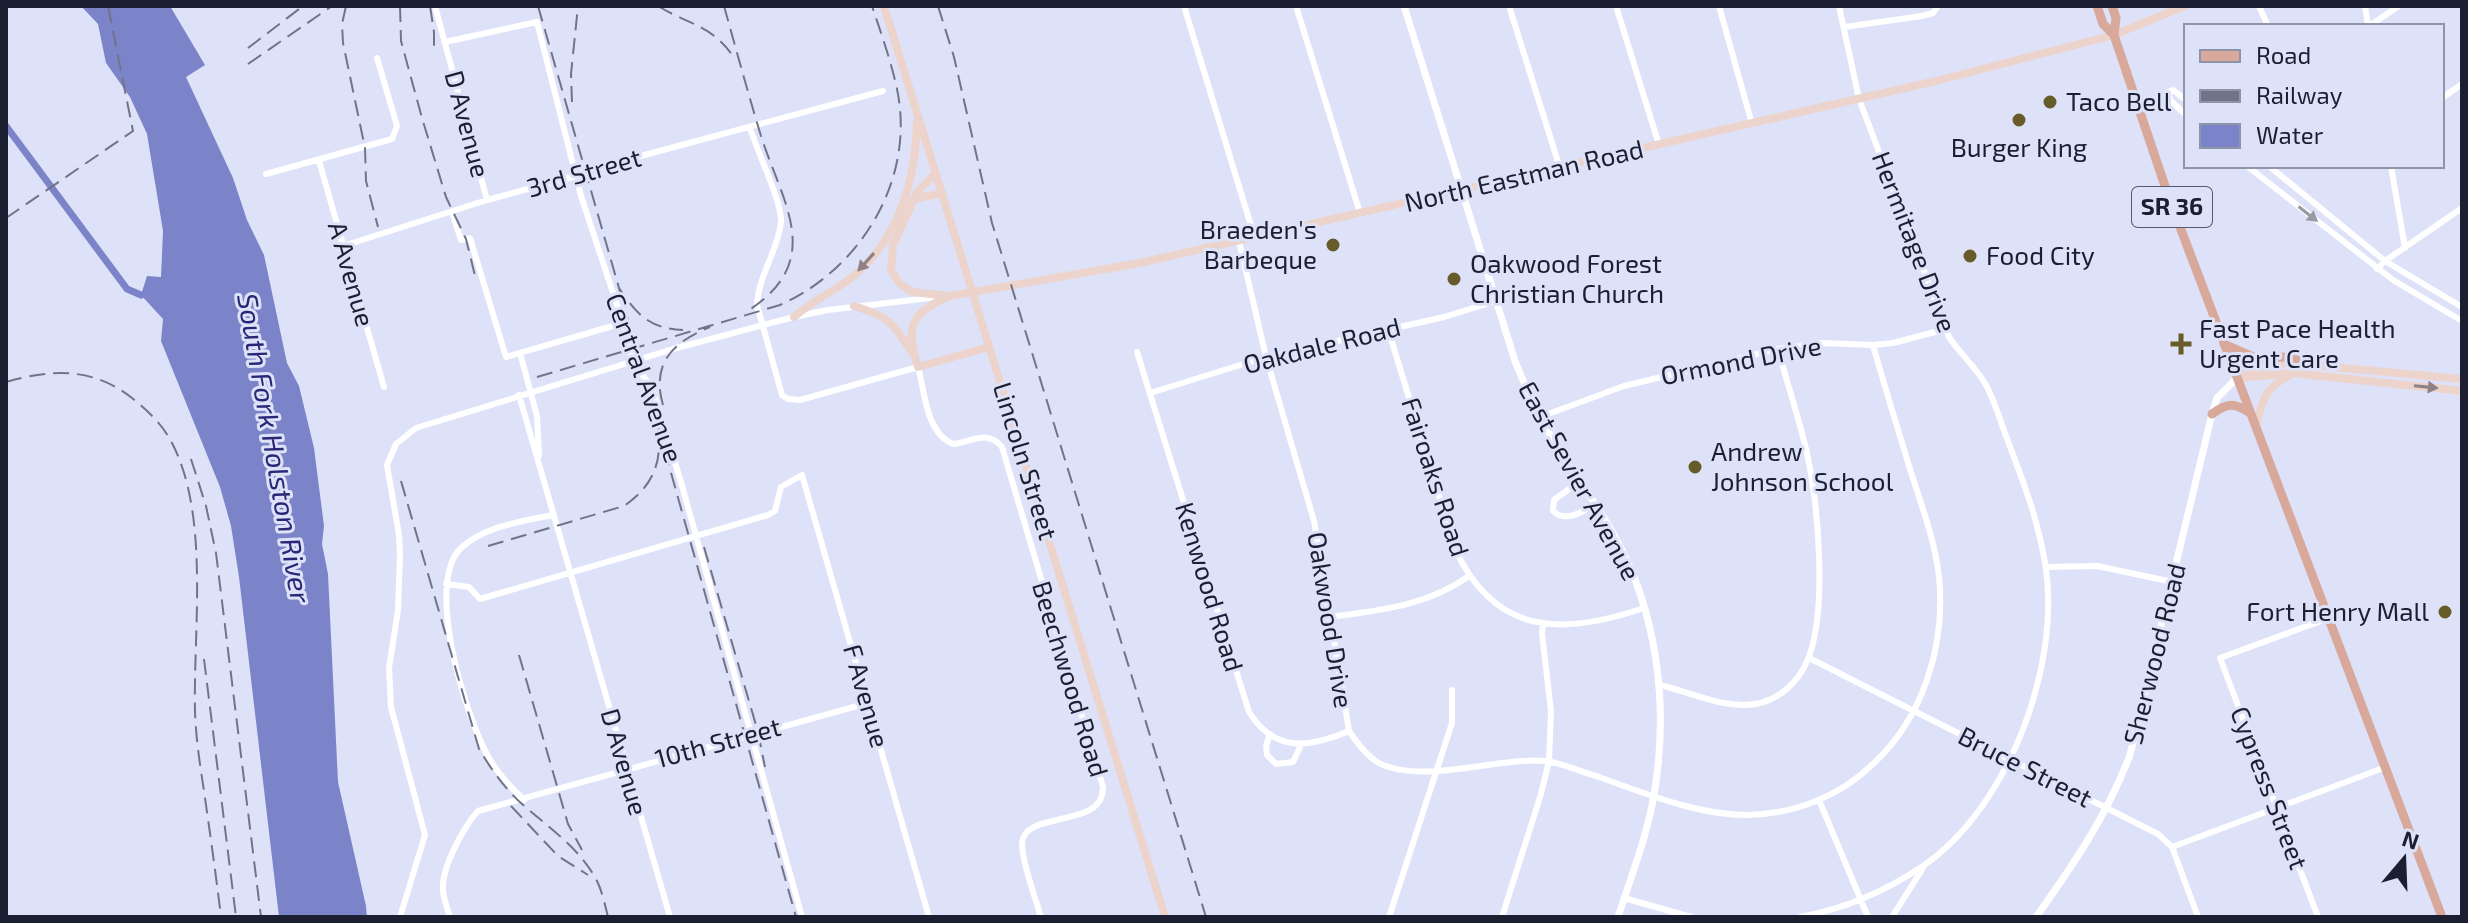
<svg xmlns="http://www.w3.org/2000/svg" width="2468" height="923" viewBox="0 0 2468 923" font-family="'Exo 2',sans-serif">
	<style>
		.water { fill: #7b84c8 }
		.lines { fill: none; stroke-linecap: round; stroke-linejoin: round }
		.canal { stroke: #7b84c8; stroke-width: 7 }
		.minor { stroke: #fff; stroke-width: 6 }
		.tertiary { stroke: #fff; stroke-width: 7 }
		.secondary { stroke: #ecd4cd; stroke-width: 8 }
		.primary { stroke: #d8a99b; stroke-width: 9 }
		.rail { stroke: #717489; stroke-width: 2; stroke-dasharray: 16 8; stroke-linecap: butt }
		.oneway { fill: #999aa3 }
		.oneway2 { fill: #8e8287 }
		.poi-dot { fill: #675c29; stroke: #dee2f8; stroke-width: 3 }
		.labels { text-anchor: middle; stroke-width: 6; stroke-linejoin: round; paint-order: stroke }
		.shield { fill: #dee2f8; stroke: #56596d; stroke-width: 2 }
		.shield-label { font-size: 24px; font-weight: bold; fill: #1c1e32 }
		.poi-label { font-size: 26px; fill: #1c1e32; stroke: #dee2f8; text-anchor: start }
		.street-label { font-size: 26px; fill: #1c1e32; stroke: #dee2f8 }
		.water-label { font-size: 28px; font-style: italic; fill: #292677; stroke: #dee2f8 }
	</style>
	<rect width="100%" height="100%" fill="#dee2f8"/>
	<path class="water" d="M81 6H170L205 65 186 77 233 178 247 220 264 255 287 363 299 386 314 448 324 526 322 544 328 574 338 782 366 906 367 917H279L239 577 231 526 220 487 161 341 163 319 141 295 147 276 161 277 163 231 147 134 130 97 106 63 98 24Z"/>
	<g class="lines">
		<path class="canal" d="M6 126 127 289 141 295"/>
		<path class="minor" d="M435 6 487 200
			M1184 6 1252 229 1257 237
			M1296 6 1360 213
			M1509 6 1560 168
			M1616 6 1659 145
			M1719 6 1752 124
			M2259 6 2268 26
			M2365 6 2368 26
			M2369 26 2399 6
			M1844 27 1922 16 1933 13 1938 6
			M445 42 537 22 581 196 623 323 633 362 652 388 681 482 802 917
			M2442 98 2462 84
			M2186 100 2173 90 2168 92 2170 100 2186 115
			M750 128C757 151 782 202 781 222 778 251 758 276 757 305L782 395 788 399 800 400 918 367C925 393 926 433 953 444 971 442 988 429 1002 447L1103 787C1104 830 1025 809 1022 843 1021 859 1036 900 1041 917
			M319 161 384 387
			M2247 166 2393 280 2462 321
			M2269 166 2385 261 2462 307
			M2391 166 2405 248
			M266 174 392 139 397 126 377 58
			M452 212 461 240 470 238 506 357 623 323
			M1239 241 1266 357 1314 521 1349 731C1357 743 1365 754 1377 762 1420 786 1495 757 1544 761 1559 762 1576 770 1590 774 1640 791 1694 815 1747 815 1794 814 1839 797 1873 764 1923 718 1946 645 1939 577 1935 541 1922 507 1911 472 1898 430 1885 388 1873 345
			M343 246 487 200 576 176 585 171 883 91
			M2377 269 2385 261 2462 208
			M1388 329 1456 551C1497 637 1565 635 1644 608
			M1137 352 1249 712C1275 754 1311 747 1349 731
			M520 353 537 416 539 455
			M1150 393 1266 357 1444 317 1496 301
			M519 395 670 917
			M1540 417 1624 386 1778 349 1823 343 1873 345 1893 343 1946 329
			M1580 481 1554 500 1553 511C1565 523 1584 512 1595 503
			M2046 567 2097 566 2173 582
			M446 584 469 587 480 599 768 515 775 511 781 487 802 475 929 917
			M1331 617C1381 610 1427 606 1469 576
			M1809 658 2158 834 2172 847 2198 917
			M1660 685C1690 692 1723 709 1755 704 1779 700 1799 682 1808 659 1828 609 1818 501 1806 449 1798 415 1787 383 1778 349
			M1270 734 1266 746 1267 755 1276 764 1293 762 1301 745
			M524 800C511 787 498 774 489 758 466 718 424 583 461 548 485 526 523 521 553 515
			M1819 800 1868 917
			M2172 847 2386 767
			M1624 898 1691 917
			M400 917 425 835 391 707 389 668 398 610 400 555 399 535 387 465 396 444 416 428 673 349 794 317 828 310 938 297
			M450 917C447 907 442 896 443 886 443 866 464 826 478 811L868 703
			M1389 917 1452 723V690
			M1502 917 1541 794 1549 761 1551 711 1542 634 1543 624
			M1800 917C1844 909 1886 891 1923 866 2009 807 2062 664 2045 563 2038 519 2022 478 2006 436 2000 419 1994 400 1986 385 1976 367 1960 354 1949 337L1859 99 1839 6
			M1892 917 1923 868
			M2318 917 2220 658 2329 618"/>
		<path class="tertiary" d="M1404 6 1515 361C1526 389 1539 417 1555 443 1574 474 1596 503 1614 535 1658 613 1669 707 1654 795 1647 836 1631 877 1618 917
			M2036 917C2074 864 2106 817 2130 755L2212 414 2217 398 2237 378"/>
		<path class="secondary" d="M884 6 1165 917
			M936 173 917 192 914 199 893 245 891 270 899 283 912 292 950 296 1140 263 1936 81 2114 35 2185 6
			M914 199 942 193
			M949 296C910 314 905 326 918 367L989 347
			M854 306C889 317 891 321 911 351
			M794 317C813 300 837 290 856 274 901 234 915 180 917 122
			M2237 378 2253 369 2288 363 2462 379
			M2238 378 2292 373 2462 391
			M2256 427C2263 399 2263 390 2290 375"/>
		<path class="primary" d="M2097 6 2103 24 2114 35
			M2112 6 2116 18 2114 35 2169 198 2442 917
			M2224 344 2256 358 2286 357 2312 364
			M2212 414C2227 403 2234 402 2250 413"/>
		<path class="rail" d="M346 6 342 24 343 43 365 148 366 181 378 227
			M400 6 401 41 422 118 446 197 466 239 476 280
			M430 6 434 32V51
			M538 6 619 288C636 314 650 329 683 330
			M658 6C689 25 713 25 735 59
			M724 6C736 49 748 93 761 136 782 202 826 260 749 310
			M938 6 954 57 992 223 1206 917
			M248 48 303 6
			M248 64 332 6
			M572 102 571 74 578 6
			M6 218 133 131 108 6
			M619 288 796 917
			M537 377 780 305C861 269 916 179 897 89 891 61 881 33 872 6
			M6 382C51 369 93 367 132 398 148 411 163 425 172 443 210 516 193 631 195 712 196 739 200 765 204 791 210 833 216 875 221 917
			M663 405C651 363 673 342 710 327
			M191 459 206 506 216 553 261 917
			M401 481 479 749C491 769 505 789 522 804 549 828 580 848 597 881 602 891 605 905 608 917
			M488 546 624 506C646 491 659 472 659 445
			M704 547 758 732 765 767
			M519 655 568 824 582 850
			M204 659 236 917
			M511 806 558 856 588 875"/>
	</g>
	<defs><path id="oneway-solid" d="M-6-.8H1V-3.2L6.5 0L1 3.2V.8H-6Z" transform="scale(2)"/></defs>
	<use class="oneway" href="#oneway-solid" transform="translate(2308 214) rotate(38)"/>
	<g class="oneway2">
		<use href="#oneway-solid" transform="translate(866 262) rotate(132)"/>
		<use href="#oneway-solid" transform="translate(2426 387) rotate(6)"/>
	</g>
	<g class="poi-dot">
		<circle cx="2050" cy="102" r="8"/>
		<circle cx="2019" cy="120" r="8"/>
		<circle cx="1333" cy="245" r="8"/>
		<circle cx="1970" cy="256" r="8"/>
		<circle cx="1454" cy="279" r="8"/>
		<path d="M2177 332h8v8h8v8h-8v8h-8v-8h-8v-8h8z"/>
		<circle cx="1695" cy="467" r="8"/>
		<circle cx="2445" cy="612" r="8"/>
	</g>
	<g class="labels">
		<rect class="shield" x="2132" y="187" width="80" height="40" rx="6"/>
		<g class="shield-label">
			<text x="2172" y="215">SR 36</text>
		</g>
		<g class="poi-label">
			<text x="2066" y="111">Taco Bell</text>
			<text x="2019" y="157" text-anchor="middle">Burger King</text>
			<text x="1317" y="239" text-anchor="end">Braeden's<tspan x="1317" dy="30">Barbeque</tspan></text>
			<text x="1986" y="265">Food City</text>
			<text x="1470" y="273">Oakwood Forest<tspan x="1470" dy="30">Christian Church</tspan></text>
			<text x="2199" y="338">Fast Pace Health<tspan x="2199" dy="30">Urgent Care</tspan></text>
			<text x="1711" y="461">Andrew<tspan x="1711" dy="30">Johnson School</tspan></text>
			<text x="2429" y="621" text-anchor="end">Fort Henry Mall</text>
		</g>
		<g class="street-label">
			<text transform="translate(467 124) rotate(75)" y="9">D Avenue</text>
			<text transform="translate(584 173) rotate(-16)" y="9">3rd Street</text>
			<text transform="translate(1524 176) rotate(-13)" y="9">North Eastman Road</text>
			<text transform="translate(1914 242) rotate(69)" y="9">Hermitage Drive</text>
			<text transform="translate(351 274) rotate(74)" y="9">A Avenue</text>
			<text transform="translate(1322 346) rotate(-14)" y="9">Oakdale Road</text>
			<text transform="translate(1741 361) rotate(-11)" y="9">Ormond Drive</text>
			<text transform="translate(644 378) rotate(70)" y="9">Central Avenue</text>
			<text transform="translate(1025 461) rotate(73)" y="9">Lincoln Street</text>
			<text transform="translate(1435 477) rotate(72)" y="9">Fairoaks Road</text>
			<text transform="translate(1579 481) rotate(61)" y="9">East Sevier Avenue</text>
			<text transform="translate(1209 587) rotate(73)" y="9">Kenwood Road</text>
			<text transform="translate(1330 620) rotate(81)" y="9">Oakwood Drive</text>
			<text transform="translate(2155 654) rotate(-76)" y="9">Sherwood Road</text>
			<text transform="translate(1070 679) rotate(73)" y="9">Beechwood Road</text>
			<text transform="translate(866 696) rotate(74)" y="9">F Avenue</text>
			<text transform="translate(718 743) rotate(-15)" y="9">10th Street</text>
			<text transform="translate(624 762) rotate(74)" y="9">D Avenue</text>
			<text transform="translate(2025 767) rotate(27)" y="9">Bruce Street</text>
			<text transform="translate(2269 788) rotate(69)" y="9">Cypress Street</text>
		</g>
		<g class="water-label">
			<text transform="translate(274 448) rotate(80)" y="10">South Fork Holston River</text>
		</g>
	</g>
	<rect width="2468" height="923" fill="none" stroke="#1c1e32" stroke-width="16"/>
	<rect x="2184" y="24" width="260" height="144" fill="#dee2f8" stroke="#9094a9" stroke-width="2"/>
	<rect x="2200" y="50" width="40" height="12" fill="#d8a99b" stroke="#9094a9" stroke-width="2"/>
	<text x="2256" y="64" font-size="24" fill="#1c1e32">Road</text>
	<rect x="2200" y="90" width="40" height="12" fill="#717489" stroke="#9094a9" stroke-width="2"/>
	<text x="2256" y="104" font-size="24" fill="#1c1e32">Railway</text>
	<rect x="2200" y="124" width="40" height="24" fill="#7b84c8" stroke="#9094a9" stroke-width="2"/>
	<text x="2256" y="144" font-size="24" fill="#1c1e32">Water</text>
	<g transform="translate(2404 859) rotate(19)" stroke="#dee2f8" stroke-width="6" paint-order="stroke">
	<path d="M0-6L14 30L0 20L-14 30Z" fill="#1c1e32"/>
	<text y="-12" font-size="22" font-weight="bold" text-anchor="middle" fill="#1c1e32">N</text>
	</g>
</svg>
